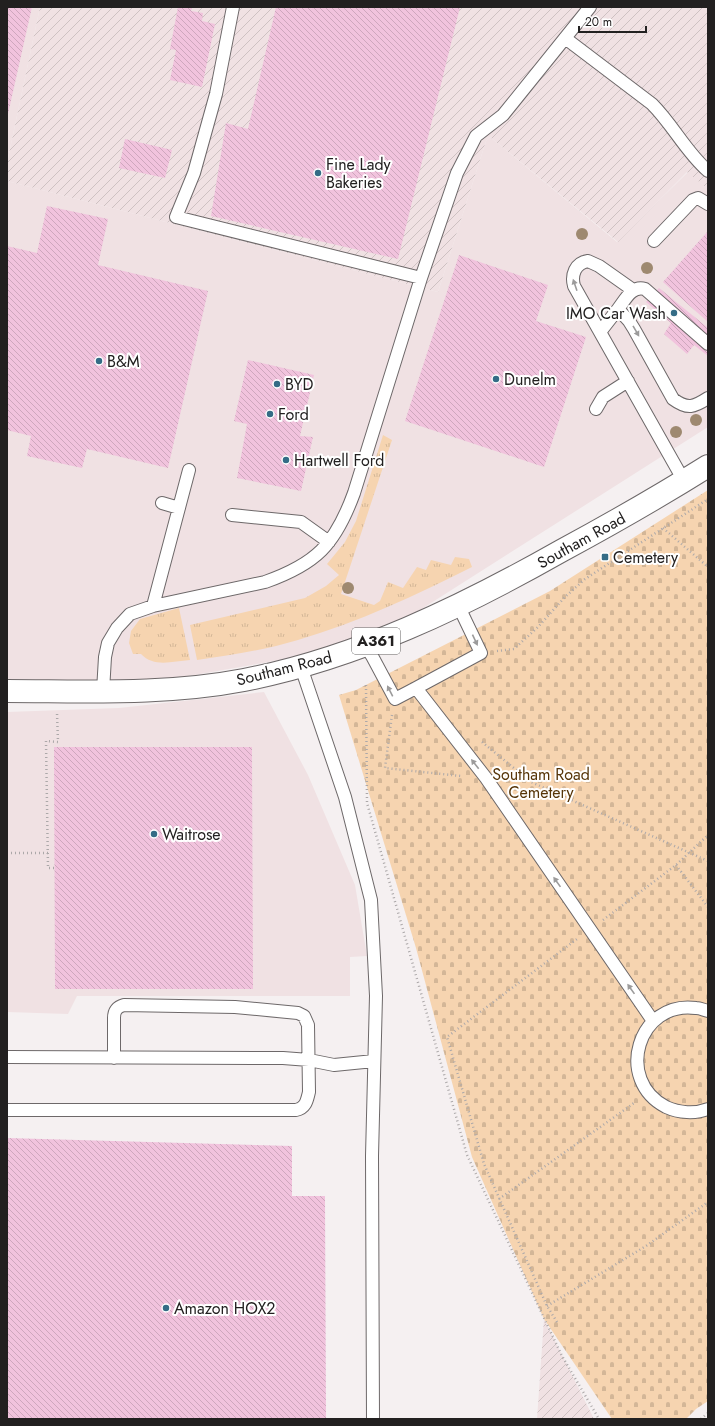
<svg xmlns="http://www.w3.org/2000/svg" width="715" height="1426" viewBox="0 0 715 1426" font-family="Jost,sans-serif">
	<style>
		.built { fill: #f0e1e3 }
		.industrial { fill: url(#industrial-furrows) }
		.grass { fill: url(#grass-tufts) }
		.cemetery { fill: url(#cemetery-stones) }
		.building { fill: url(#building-back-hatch) }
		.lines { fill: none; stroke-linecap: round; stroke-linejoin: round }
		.lane-casing { stroke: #6d6869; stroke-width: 14 }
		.primary-casing { stroke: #6d6869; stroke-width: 24 }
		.path { stroke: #aca8a9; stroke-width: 2.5; stroke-dasharray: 1 3; stroke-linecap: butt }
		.lane { stroke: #fff; stroke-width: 12 }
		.primary { stroke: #fff; stroke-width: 22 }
		.tree { fill: #9e8970 }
		.oneway { fill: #9c9b9b }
		.poi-dot { fill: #346c86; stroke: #fff; stroke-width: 1.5 }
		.labels { text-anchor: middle; stroke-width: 4; stroke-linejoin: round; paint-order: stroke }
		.shield { fill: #fff; stroke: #646363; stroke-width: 1 }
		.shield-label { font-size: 15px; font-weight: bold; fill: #222020 }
		.poi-label { font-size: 16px; fill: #222020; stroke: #fff; text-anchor: start }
		.street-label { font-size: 16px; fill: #222020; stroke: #fff }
		.park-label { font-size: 16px; fill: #563407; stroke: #fff }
	</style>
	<defs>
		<pattern id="industrial-furrows" width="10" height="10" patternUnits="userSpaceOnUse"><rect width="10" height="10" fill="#f0e1e3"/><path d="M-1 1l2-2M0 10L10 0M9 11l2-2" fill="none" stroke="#cec1c2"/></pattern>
		<pattern id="grass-tufts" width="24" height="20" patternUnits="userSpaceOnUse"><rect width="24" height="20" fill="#f6d4b0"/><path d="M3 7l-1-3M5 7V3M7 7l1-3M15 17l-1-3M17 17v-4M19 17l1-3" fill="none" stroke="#d3b697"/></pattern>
		<pattern id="cemetery-stones" width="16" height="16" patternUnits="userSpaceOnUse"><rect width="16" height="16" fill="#f6d4b0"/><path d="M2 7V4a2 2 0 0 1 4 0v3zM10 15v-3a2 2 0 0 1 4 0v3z" fill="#d3b697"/></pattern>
		<pattern id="building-back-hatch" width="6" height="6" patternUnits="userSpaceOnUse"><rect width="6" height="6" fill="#f1c3dd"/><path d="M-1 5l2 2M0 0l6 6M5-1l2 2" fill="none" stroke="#cea7bd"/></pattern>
	</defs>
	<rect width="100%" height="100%" fill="#f5f0f1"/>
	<path class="built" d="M7 7H40L7 163Z
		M490 137 617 242 688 172 708 189V427L365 645 103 691 7 690V181L438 292 486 141Z
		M264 692 308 775 355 885 367 956 350 957V996H77L68 1014 7 1012V712L119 708Z"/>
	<path class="industrial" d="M40 7H708V189L687 172 618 242 490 137 486 141 438 292 7 181V163Z
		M544 1319 594 1419H537Z"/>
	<path class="grass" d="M383 435 392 440 341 594 374 605 380 601 388 582 403 588 417 567 426 570 431 560 451 565 455 557 469 559 472 567C416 595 359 622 298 640 265 650 231 655 197 660L190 625 305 598 326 586 339 575 327 564 345 542 356 521Z
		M179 608 190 660C173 661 154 668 141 654H133L129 643 131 631 140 619Z"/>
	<path class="cemetery" d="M708 490V1401L696 1409 686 1419H612L544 1319 472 1157 416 948 339 695 356 690 550 591Z"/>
	<path class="building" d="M7 7H32L8 114H7Z
		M178 7H192L191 11 203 13 202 21 215 24 202 87 170 80 176 50 170 49Z
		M276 7H460L398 259 211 216 226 123 248 129Z
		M125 139 172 150 165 178 119 168Z
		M47 206 108 219 98 265 208 291 168 468 87 449 82 468 27 456 31 436 7 430V246L37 253Z
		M708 231V322L663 282Z
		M459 255 548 285 536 321 586 337 544 467 405 421Z
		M659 288 708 328V356L694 345 687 354 664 334 671 323 646 302Z
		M248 360 314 375 300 436 313 437 301 491 237 478 247 424 234 421Z
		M54 747H252L253 989H55Z
		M7 1138 292 1146V1196H325L326 1419H7Z"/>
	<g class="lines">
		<defs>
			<path id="lane" d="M233 7 216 94 194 173 176 217 421 278
				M565 38 652 104C673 125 686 152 708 171
				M654 241 693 200 698 198 708 204
				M633 290 599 266 588 261C575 263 571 275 574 286L684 481
				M600 332 618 309
				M708 344 645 289C632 285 625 300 618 309L629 321 634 329 673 399C688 410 694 407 708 398
				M596 409 603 397 628 381
				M162 503 179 508
				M232 515 301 522 329 542
				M153 606 189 470
				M365 645 372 656 395 699 416 688 486 778 653 1021
				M301 667 345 797 371 900 376 996 372 1156 373 1419
				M416 688 481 653 458 605
				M103 691 105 657 108 643 117 628 130 614 153 606 265 582C316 564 335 545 354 493L421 278 457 173 476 136 503 115 590 7
				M708 1011C704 1010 700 1008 696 1008 638 1000 614 1080 666 1107 679 1113 695 1114 708 1109
				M7 1057 283 1058 309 1060 334 1065 374 1061
				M7 1110H296C306 1108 307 1100 309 1092L308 1025 304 1016 298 1013 235 1007 124 1005C117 1007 114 1010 114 1018V1058"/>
			<path id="primary" d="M7 691C86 691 166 695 244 680 357 658 462 607 561 551 611 524 660 496 708 466"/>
		</defs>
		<use href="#lane" class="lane-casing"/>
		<use href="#primary" class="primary-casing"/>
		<path class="path" d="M663 528 708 567
			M497 651 514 649 538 627 565 597 585 579 708 499
			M366 685 367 803 467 1155 562 1356 599 1419
			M392 715 385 768 461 776
			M482 742 531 782 708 861
			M7 853H48
			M676 865 708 907
			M54 868H48L46 741 58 742 57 713
			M603 920 676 865 708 835
			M499 1199 634 1103
			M547 1306 646 1246 708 1202
			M557 1322 547 1306 484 1164 447 1037 577 939
			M701 1419 708 1413"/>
		<use href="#lane" class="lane"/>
		<use href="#primary" class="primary"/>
	</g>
	<g class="tree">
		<circle cx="582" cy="234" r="6"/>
		<circle cx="647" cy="268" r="6"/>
		<circle cx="696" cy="420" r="6"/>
		<circle cx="676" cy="432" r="6"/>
		<circle cx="348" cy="588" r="6"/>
	</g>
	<defs><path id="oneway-solid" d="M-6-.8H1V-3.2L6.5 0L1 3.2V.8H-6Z"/></defs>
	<g class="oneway">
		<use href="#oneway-solid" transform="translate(575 285) rotate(-109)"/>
		<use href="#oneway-solid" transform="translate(636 331) rotate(60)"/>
		<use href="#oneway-solid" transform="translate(475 640) rotate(65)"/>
		<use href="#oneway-solid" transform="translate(390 691) rotate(-117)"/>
		<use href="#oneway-solid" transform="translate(475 764) rotate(-128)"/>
		<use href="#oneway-solid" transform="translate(557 882) rotate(-125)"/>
		<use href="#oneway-solid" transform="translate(631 989) rotate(-125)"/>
	</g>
	<g class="poi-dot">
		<circle cx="318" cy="173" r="4"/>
		<circle cx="674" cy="313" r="4"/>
		<circle cx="99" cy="361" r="4"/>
		<circle cx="496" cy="379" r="4"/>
		<circle cx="277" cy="384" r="4"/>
		<circle cx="270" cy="414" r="4"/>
		<circle cx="286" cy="460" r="4"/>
		<rect x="601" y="553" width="8" height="8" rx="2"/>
		<circle cx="154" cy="834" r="4"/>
		<circle cx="166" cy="1308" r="4"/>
	</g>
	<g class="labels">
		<rect class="shield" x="352" y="628" width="48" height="26" rx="3"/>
		<g class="shield-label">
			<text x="376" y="646">A361</text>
		</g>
		<g class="poi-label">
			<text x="326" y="170">Fine Lady<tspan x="326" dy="18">Bakeries</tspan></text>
			<text x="666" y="319" text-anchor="end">IMO Car Wash</text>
			<text x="107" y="367">B&amp;M</text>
			<text x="504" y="385">Dunelm</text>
			<text x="285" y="390">BYD</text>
			<text x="278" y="420">Ford</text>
			<text x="294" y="466">Hartwell Ford</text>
			<text x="613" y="563">Cemetery</text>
			<text x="162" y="840">Waitrose</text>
			<text x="174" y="1314">Amazon HOX2</text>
		</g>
		<g class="street-label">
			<text transform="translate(581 540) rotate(-29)" y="6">Southam Road</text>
			<text transform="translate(284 668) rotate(-14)" y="6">Southam Road</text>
		</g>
		<g class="park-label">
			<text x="541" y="780">Southam Road<tspan x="541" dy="18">Cemetery</tspan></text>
		</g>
	</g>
	<rect width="715" height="1426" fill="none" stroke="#222020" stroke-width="16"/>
	<path d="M579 26v6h67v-6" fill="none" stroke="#222020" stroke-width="2"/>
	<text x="585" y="26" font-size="12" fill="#222020" stroke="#ffffff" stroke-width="3" paint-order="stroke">20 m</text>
</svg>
